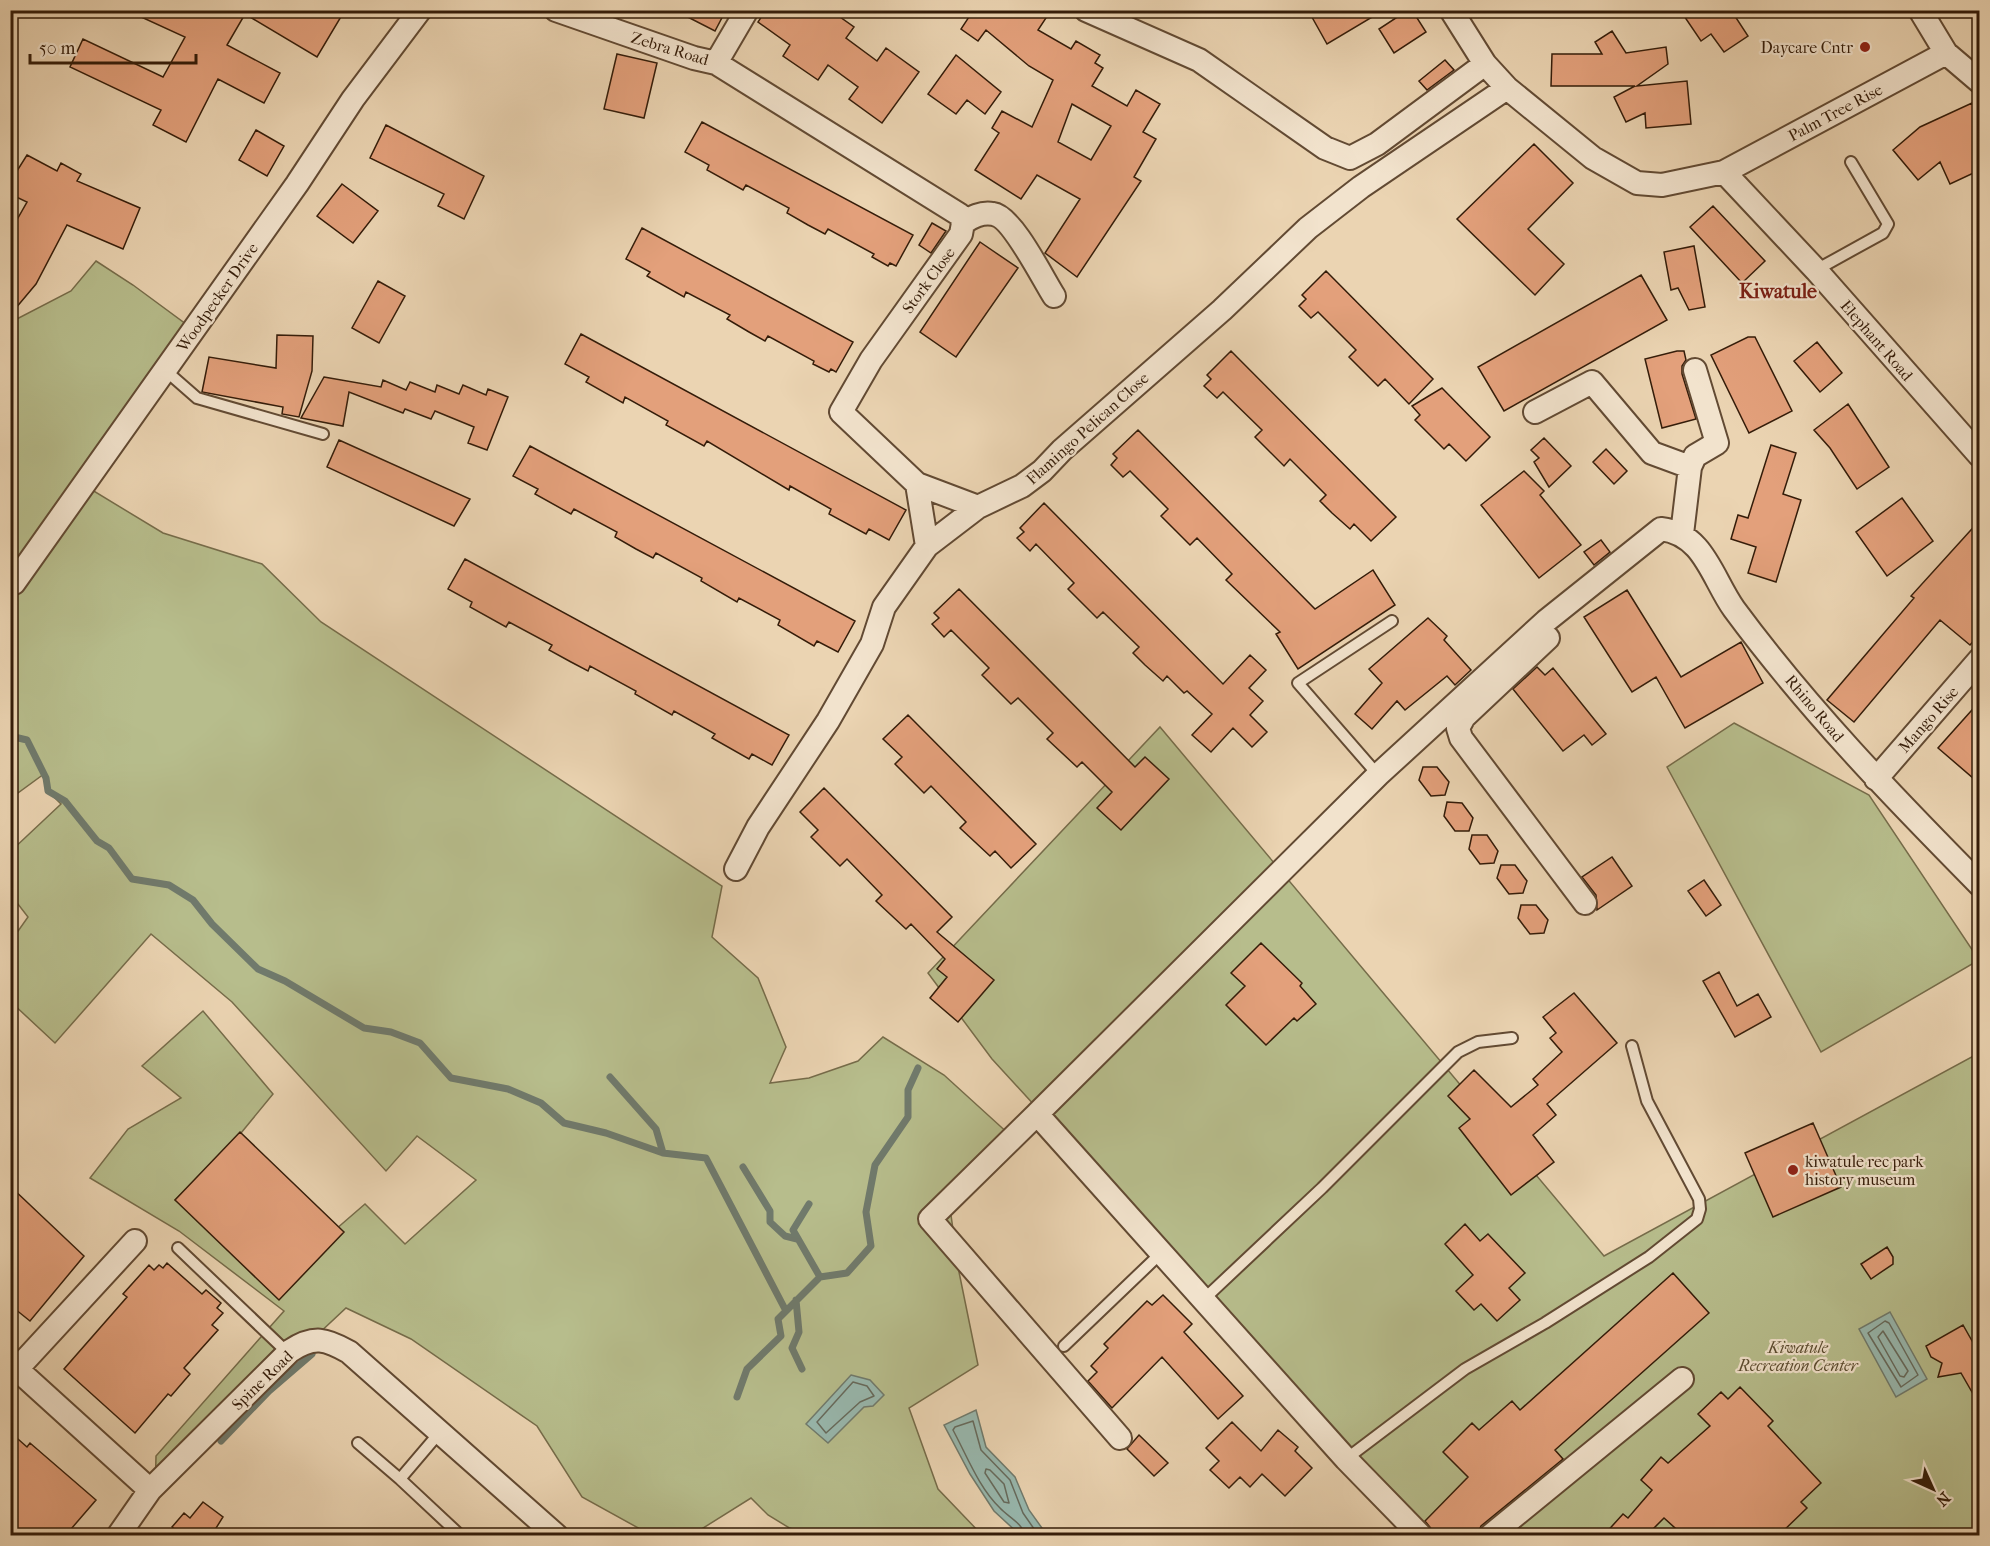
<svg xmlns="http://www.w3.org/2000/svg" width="1990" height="1546" viewBox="0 0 1990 1546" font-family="'IM FELL French Canon',serif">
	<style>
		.green { fill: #b7bd8c; stroke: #766c4a; stroke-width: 1.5 }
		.water { fill: #98b8ae; stroke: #707a6c; stroke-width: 1.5 }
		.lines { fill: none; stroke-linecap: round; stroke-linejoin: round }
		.shore { stroke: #666a5c; stroke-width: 1.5 }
		.stream { stroke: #707a6c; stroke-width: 7 }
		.building { fill: #e3a07b; stroke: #341c09; stroke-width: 1.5; fill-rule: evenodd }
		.service-casing { stroke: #624a33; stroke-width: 14 }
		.minor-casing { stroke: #624a33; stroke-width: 26 }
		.service { stroke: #f2e3cd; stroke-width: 10 }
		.minor { stroke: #f2e3cd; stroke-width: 22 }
		.poi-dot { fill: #8f2418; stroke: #f2e3cd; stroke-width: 2 }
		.labels { text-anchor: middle; stroke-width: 4.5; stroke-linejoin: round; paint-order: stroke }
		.poi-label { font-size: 16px; fill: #341c09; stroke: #f2e3cd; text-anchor: end }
		.street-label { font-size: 16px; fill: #341c09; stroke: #f2e3cd }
		.park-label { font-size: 16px; font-style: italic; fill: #5b4c30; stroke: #f2e3cd }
		.quarter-label { font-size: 20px; font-weight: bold; fill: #7a1f14; stroke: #f2e3cd }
	</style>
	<rect width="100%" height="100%" fill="#ebd4b2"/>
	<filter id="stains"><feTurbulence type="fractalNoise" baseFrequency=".00333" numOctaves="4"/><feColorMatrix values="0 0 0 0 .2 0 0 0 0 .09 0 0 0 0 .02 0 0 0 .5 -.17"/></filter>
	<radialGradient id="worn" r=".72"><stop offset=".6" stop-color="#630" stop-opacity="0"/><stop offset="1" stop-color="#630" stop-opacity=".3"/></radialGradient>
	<path class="green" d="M96 261 133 285 198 333 92 490 163 533 262 564 321 622 722 886 712 937 758 978 786 1047 770 1083 809 1078 858 1061 883 1037 944 1075 1011 1136 950 1208 959 1272 978 1365 909 1408 938 1489 982 1535H801L768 1515 751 1498 692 1535H651L582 1497 537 1426 411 1339 346 1308 299 1352 155 1497 156 1456 284 1311 179 1231 90 1178 128 1129 181 1098 142 1066 203 1011 273 1094 232 1144 175 1200 203 1221 328 1236 365 1204 405 1244 476 1180 417 1136 386 1171 232 1002 151 934 55 1043 11 1002V941L28 917 11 895V851L61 804 48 791 44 774 11 798V322L71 291Z
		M1734 723 1869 795 1979 960 1821 1052 1667 767Z
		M1160 727 1604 1256 1979 1053V1535H1428L992 1059 928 973Z"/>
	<path class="water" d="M1890 1312 1927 1379 1896 1397 1859 1329Z
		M851 1375 870 1380 884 1395 873 1406 864 1407 828 1443 806 1424Z
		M976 1410 986 1447 1015 1477 1029 1510 1047 1535H1020L994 1511 970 1474 944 1425Z"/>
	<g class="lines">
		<path class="shore" d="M1885 1321 1889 1323 1918 1375 1901 1387 1868 1333Z
			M1883 1331 1908 1371 1904 1377 1900 1376 1878 1337Z
			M853 1382 867 1386 874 1396 860 1402 826 1433 817 1422Z
			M986 1469 990 1470 1004 1484 1009 1503 1004 1502 985 1473Z
			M1025 1536C1023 1523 1008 1517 1000 1508 979 1488 967 1456 953 1430L955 1427 973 1421 981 1450 1010 1480 1023 1513 1039 1536"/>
		<path class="stream" d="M10 736 27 740 46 778 48 791 65 801 97 841 109 848 132 879 169 885 193 900 212 924 258 969 285 981 364 1028 391 1032 420 1043 451 1078 508 1089 541 1103 564 1123 606 1133 663 1153 706 1158 786 1311 778 1319 781 1336 747 1369 737 1397
			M610 1077 656 1129 663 1153
			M743 1167 770 1211V1222L785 1236 797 1239
			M820 1277 847 1273 871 1246 866 1212 875 1165 908 1117V1090L918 1068
			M796 1300 799 1332 792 1348 802 1369
			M786 1311 820 1277 793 1230 809 1204
			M221 1441 269 1391 312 1354
			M776 1536 790 1531"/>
	</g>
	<path class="building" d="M126 10H345L317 57 245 14 227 45 280 73 264 103 218 79 186 142 153 125 161 110 70 67 83 39 163 77 185 37Z
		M674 10H726L715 31Z
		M766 10H830L854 27 846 38 877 61 886 48 919 72 882 123 849 99 858 87 828 65 818 80 783 56 790 45 758 22Z
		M961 10H1036L1046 18 1038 30 1071 49 1076 41 1100 55 1095 63 1103 68 1092 86 1127 106 1136 90 1160 104 1143 132 1156 139 1134 177 1141 181 1077 277 1045 253 1080 199 1037 175 1021 199 975 170 999 133 992 128 1002 111 1032 127 1053 80 1029 66 986 30 978 41 961 29 969 17ZM1072 104 1111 126 1091 160 1058 142Z
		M1308 10H1384L1327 44Z
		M1408 10H1412L1426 32 1394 53 1379 29Z
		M1680 10H1731L1748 36 1724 52 1711 34 1701 41Z
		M1612 31 1626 53 1666 47 1668 64 1637 86 1687 81 1691 124 1646 128 1645 113 1626 122 1614 97 1635 86H1551L1552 54H1602L1595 42Z
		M617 54 657 63 644 118 604 109Z
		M956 55 1001 92 985 114 967 100 956 114 928 94Z
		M1445 60 1454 70 1427 90 1419 81Z
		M1972 103 1980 119V170L1950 184 1940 162 1918 180 1893 150 1920 127Z
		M702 122 913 235 896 266 890 263 888 266 872 257 874 254 828 229 825 234 808 225 787 213 789 208 746 185 743 190 707 170 709 165 685 152Z
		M386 125 484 176 464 219 438 206 444 194 370 158Z
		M256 130 284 146 267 176 239 160Z
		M1534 144 1573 183 1528 229 1564 264 1535 295 1457 219Z
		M27 155 57 171 61 163 81 174 77 181 140 208 123 249 67 225 36 284 10 315V232L27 202 10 194V182Z
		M342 184 378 211 353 243 317 216Z
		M1713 206 1765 261 1742 283 1690 227Z
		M932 223 946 231 931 253 919 245Z
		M642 228 853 342 836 372 831 369 829 372 813 364 814 361 768 336 765 341 749 332 727 319 730 315 686 292 684 297 647 276 650 272 626 259Z
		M980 242 1018 268 956 357 920 332Z
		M1694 246 1705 307 1689 310 1678 288 1671 290 1664 252Z
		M1326 271 1433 379 1409 404 1385 379 1378 386 1349 357 1356 350 1318 312 1311 318 1299 306 1306 299 1302 295Z
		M1641 275 1667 320 1504 411 1478 367Z
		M378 281 405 296 379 343 352 328Z
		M581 334 906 510 889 540 869 529 866 534 829 514 831 509 790 486 789 490 707 441 704 446 666 425 668 421 625 397 623 403 586 382 589 377 565 364Z
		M277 335 313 336 312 371 299 417 282 414 283 407 202 392 209 357 276 368Z
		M1748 337H1755L1792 411 1749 433 1711 355Z
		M1817 342 1842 373 1820 392 1794 361Z
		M1231 351 1396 517 1371 541 1354 524 1350 529 1332 513 1320 501 1326 495 1290 459 1284 466 1255 437 1262 430 1223 392 1217 398 1204 386 1211 379 1207 375Z
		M1677 351H1684L1686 360 1682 366V374L1696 419 1662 428 1645 359Z
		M324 377 381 387 383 380 406 390 410 382 435 392 437 385 459 394 463 385 486 395 488 389 508 397 487 450 468 443 474 427 435 411 431 419 405 409 403 413 349 392 343 426 301 418Z
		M1442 388 1490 437 1466 461 1449 444 1444 449 1415 420 1420 415 1412 406Z
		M1848 404 1889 467 1857 489 1830 448 1814 430Z
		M1138 430 1315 609 1373 570 1395 605 1298 669 1276 634 1280 632 1226 580 1232 574 1197 538 1190 545 1161 516 1168 509 1130 471 1123 477 1111 465 1117 458 1113 454Z
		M1544 438 1571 466 1549 487 1534 462 1539 458 1531 450Z
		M339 440 470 499 454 526 327 467Z
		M1771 445 1796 453 1783 494 1801 500 1776 582 1748 573 1756 547 1731 539 1738 515 1748 518Z
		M530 446 855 621 838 652 817 641 814 646 778 625 780 620 739 598 737 602 701 581 702 578 656 553 653 558 636 549 615 537 617 532 574 509 571 514 535 494 538 489 513 476Z
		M1606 449 1627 471 1614 484 1593 462Z
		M1524 471 1544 491 1540 495 1581 545 1539 578 1481 505Z
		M1902 498 1933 541 1887 576 1856 532Z
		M1044 503 1223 684 1250 655 1266 670 1249 688 1263 701 1250 715 1267 732 1252 747 1233 728 1211 752 1192 735 1212 714 1187 691 1184 693 1167 676 1163 681 1145 665 1133 653 1139 647 1103 612 1097 618 1068 589 1074 583 1036 544 1030 551 1017 538 1024 532 1020 528Z
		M1980 520V634L1970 645 1940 620 1854 722 1827 700 1914 598 1911 596Z
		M1601 540 1610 552 1594 565 1584 552Z
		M465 559 789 735 772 765 752 754 749 759 712 738 715 734 674 711 672 715 635 694 636 691 590 666 588 671 571 662 549 650 552 645 509 622 506 627 470 607 472 602 448 589Z
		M959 589 1135 767 1145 757 1169 779 1121 830 1097 808 1112 792 1082 762 1077 767 1047 739 1053 733 1018 698 1011 704 982 675 989 668 951 630 944 637 932 624 939 618 934 613Z
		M1627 590 1681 677 1741 642 1763 683 1685 728 1656 677 1632 692 1584 617Z
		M1428 618 1447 636 1444 640 1471 670 1455 685 1447 676 1405 710 1397 701 1372 729 1355 714 1382 683 1369 669Z
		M1537 667 1545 675 1553 668 1606 734 1592 745 1584 735 1563 751 1513 689Z
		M1980 701V784L1938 748Z
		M908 715 1036 844 1011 868 995 851 990 856 960 828 966 822 931 786 924 793 895 764 902 757 883 739Z
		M1423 767H1437L1449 782 1445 795 1431 796 1419 780Z
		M824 788 952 917 937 932 994 980 958 1022 930 998 947 977 937 969 945 959 911 924 906 929 876 901 882 895 847 859 840 866 811 837 818 830 800 812Z
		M1447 802 1462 803 1473 818 1469 831H1455L1444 816Z
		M1472 835H1487L1498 851 1494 863 1480 864 1469 849Z
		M1612 857 1632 886 1597 910 1596 895 1582 877Z
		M1501 865H1515L1527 881 1523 893 1509 894 1497 878Z
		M1704 880 1721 905 1706 916 1688 891Z
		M1521 905H1536L1548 920 1544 933 1530 934 1518 918Z
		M1261 943 1302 983 1300 986 1316 1004 1297 1021 1294 1018 1266 1045 1226 1005 1245 986 1231 973Z
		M1719 972 1737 1006 1758 994 1771 1017 1735 1037 1703 981Z
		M1574 993 1617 1043 1547 1104 1556 1115 1533 1135 1554 1162 1511 1195 1459 1128 1470 1119 1448 1096 1474 1070 1511 1107 1538 1085 1533 1079 1562 1052 1550 1038 1556 1033 1543 1017Z
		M1813 1123 1841 1187 1773 1217 1745 1153Z
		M240 1132 344 1232 279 1300 175 1200Z
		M10 1186 84 1256 30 1321 10 1305Z
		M1465 1224 1480 1241 1488 1234 1525 1273 1509 1288 1520 1300 1497 1321 1481 1304 1474 1310 1456 1291 1473 1275 1445 1244Z
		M1887 1247 1893 1257V1264L1871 1279 1861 1264Z
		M167 1263 202 1294 206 1290 221 1303 217 1308 223 1313 212 1325 218 1330 184 1368 190 1374 171 1396 168 1394 135 1433 64 1369 127 1297 123 1294 149 1265 154 1270 159 1265 163 1268Z
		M1673 1273 1709 1313 1555 1450 1563 1459 1481 1526 1477 1536H1437L1425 1521 1468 1477 1443 1452 1472 1423 1479 1430 1512 1401 1520 1410Z
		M1163 1295 1192 1324 1184 1332 1243 1396 1218 1419 1162 1357 1112 1408 1088 1381 1097 1372 1091 1366 1108 1348 1104 1344 1147 1301 1152 1305Z
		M1963 1325 1980 1355V1406L1961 1373 1938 1377 1942 1363 1931 1357 1926 1346Z
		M1740 1387 1773 1421 1768 1426 1821 1483 1801 1502 1807 1508 1778 1536H1684L1664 1518 1646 1536H1603L1623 1514 1628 1518 1652 1490 1641 1480 1661 1457 1668 1463 1710 1426 1698 1414 1721 1392 1728 1399Z
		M1232 1422 1261 1451 1278 1430 1298 1447 1295 1451 1312 1468 1285 1496 1262 1474 1250 1487 1240 1477 1229 1488 1210 1470 1219 1461 1206 1448Z
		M10 1432 27 1447 30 1443 96 1500 65 1536H10Z
		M1139 1435 1168 1463 1154 1476 1127 1449Z
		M203 1502 223 1517 211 1536H177L179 1533 172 1527 184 1513 190 1518Z"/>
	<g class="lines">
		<defs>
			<path id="service" d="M1816 270 1883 233 1888 224 1851 162
				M165 370 197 398 323 434
				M1378 775 1298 683 1392 621
				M178 1248 288 1353
				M1202 1301 1322 1188 1458 1052 1478 1042 1512 1038
				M1064 1346 1160 1254
				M440 1432 400 1479 461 1536
				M358 1443 400 1479
				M1346 1459 1465 1369 1545 1323 1649 1257 1697 1219 1700 1209 1699 1199 1647 1101 1632 1046"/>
			<path id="minor" d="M556 10 694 58 716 63 960 215 963 223 961 234 871 360 841 412 917 484 978 507
				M1086 10 1199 60 1325 148 1350 158 1377 144 1485 64
				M1451 10 1485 64 1507 88 1593 158 1637 183 1662 185 1724 172 1946 53
				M1920 10 1946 53 1980 82
				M716 63 747 10
				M1724 172 1816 270 1980 456
				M963 223C972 217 981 212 993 214 1012 216 1043 279 1054 296
				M1535 412 1592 382 1652 453 1690 467
				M917 484 927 546
				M1682 534 1690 467 1695 456 1717 443 1695 370
				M14 583 297 184 353 99 420 10
				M1548 638 1464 717 1458 728 1461 738 1585 903
				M1876 779 1980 659
				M736 869 758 827 828 721 872 644 884 607 927 546 978 507 1022 486 1042 471 1062 450 1222 310 1308 228 1361 187 1507 88
				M1037 1114 930 1219 1120 1438
				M10 1363 150 1490
				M17 1369 135 1241
				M118 1536 150 1490 290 1351C314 1335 326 1339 349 1352L557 1536
				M1421 1536 1346 1459 1037 1114 1378 775 1546 621 1661 529C1704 534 1712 578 1734 609 1807 708 1893 797 1980 885
				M1490 1536 1682 1379"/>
		</defs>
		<use href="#service" class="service-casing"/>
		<use href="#minor" class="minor-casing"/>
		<use href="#service" class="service"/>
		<use href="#minor" class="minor"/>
	</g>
	<g class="poi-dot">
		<circle cx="1865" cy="47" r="6"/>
		<circle cx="1793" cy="1170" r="6"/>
	</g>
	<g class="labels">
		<g class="poi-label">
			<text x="1853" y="53">Daycare Cntr</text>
			<text x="1805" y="1167" text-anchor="start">kiwatule rec park<tspan x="1805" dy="18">history museum</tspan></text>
		</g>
		<g class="street-label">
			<text transform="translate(670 48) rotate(17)" y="6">Zebra Road</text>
			<text transform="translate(1835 112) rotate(-28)" y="6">Palm Tree Rise</text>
			<text transform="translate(928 280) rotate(-54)" y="6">Stork Close</text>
			<text transform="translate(217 297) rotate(-55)" y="6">Woodpecker Drive</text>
			<text transform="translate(1877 340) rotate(49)" y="6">Elephant Road</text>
			<text transform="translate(1087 428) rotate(-42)" y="6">Flamingo Pelican Close</text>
			<text transform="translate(1815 708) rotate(50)" y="6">Rhino Road</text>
			<text transform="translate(1928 719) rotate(-49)" y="6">Mango Rise</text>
			<text transform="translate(262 1380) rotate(-44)" y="6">Spine Road</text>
		</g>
		<g class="park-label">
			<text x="1798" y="1353">Kiwatule<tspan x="1798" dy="18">Recreation Center</tspan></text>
		</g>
		<g class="quarter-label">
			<text x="1778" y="298">Kiwatule</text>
		</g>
	</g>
	<rect width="1990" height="1546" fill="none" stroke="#ebd4b2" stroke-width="36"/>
	<rect x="12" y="12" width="1966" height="1522" fill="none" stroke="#341c09" stroke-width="3"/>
	<rect x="18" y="18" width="1954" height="1510" fill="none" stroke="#341c09" stroke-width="1.5"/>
	<g transform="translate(1933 1489) rotate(135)" stroke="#f2e3cd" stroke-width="4.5" paint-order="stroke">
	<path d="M0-4.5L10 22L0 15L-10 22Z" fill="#341c09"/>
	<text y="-9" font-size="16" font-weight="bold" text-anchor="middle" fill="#341c09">N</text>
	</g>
	<path d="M30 54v9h166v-9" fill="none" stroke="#341c09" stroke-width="3"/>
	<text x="39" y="54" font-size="18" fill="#341c09" stroke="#f2e3cd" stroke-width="4.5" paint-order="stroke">50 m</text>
	<rect width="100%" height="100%" filter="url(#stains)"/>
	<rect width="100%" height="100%" fill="url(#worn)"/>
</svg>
